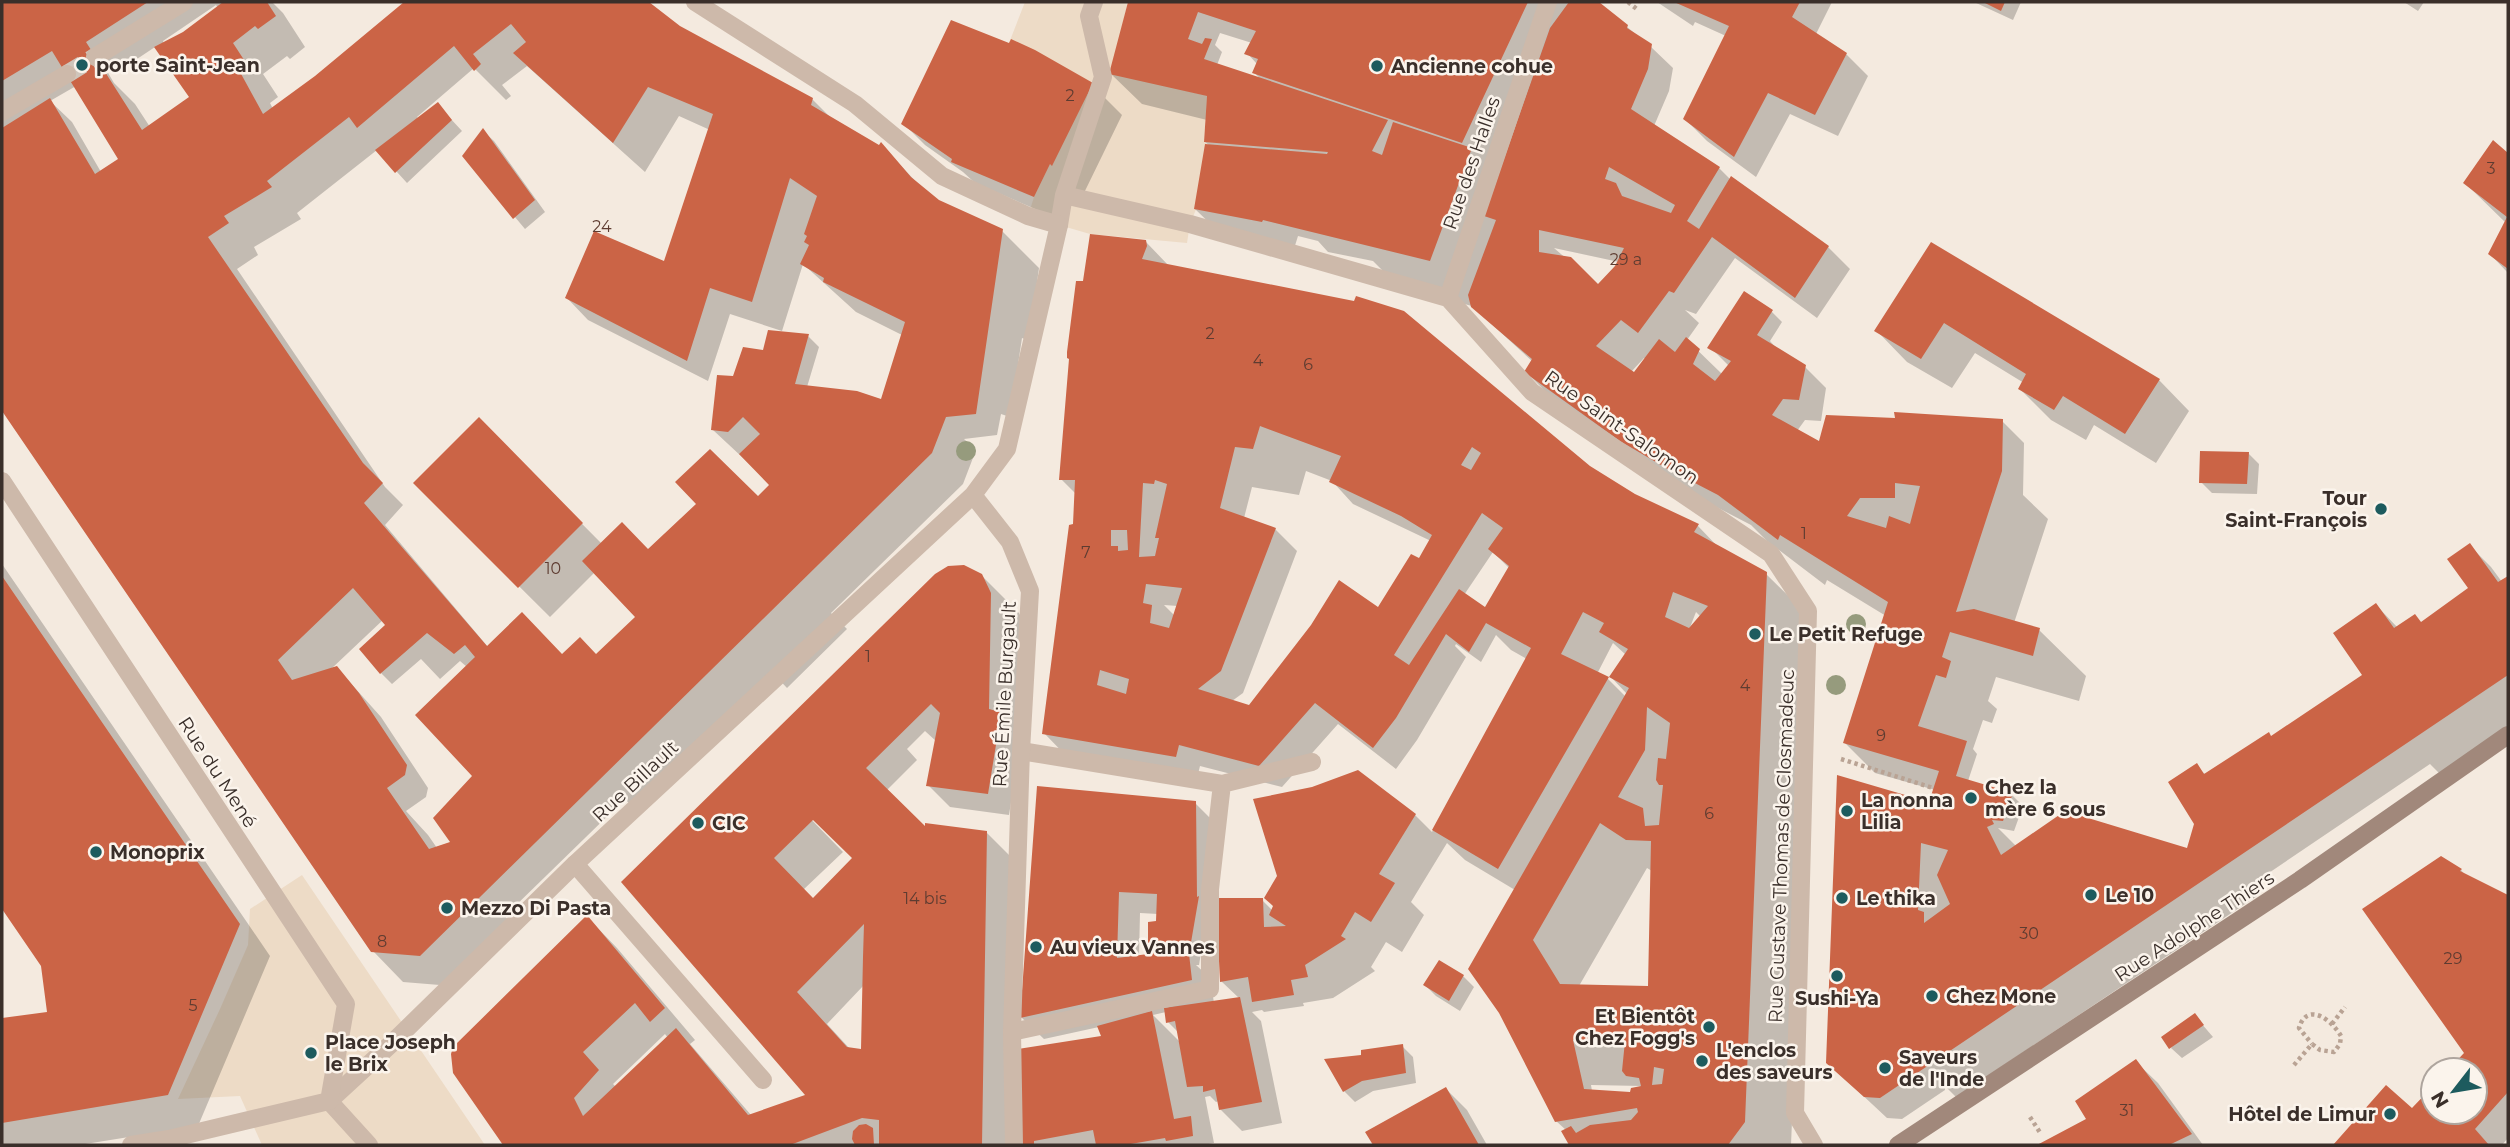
<svg xmlns="http://www.w3.org/2000/svg" width="2510" height="1147" viewBox="0 0 2510 1147" font-family="Montserrat,sans-serif">
	<style>
		.plaza { fill: #eddbc6 }
		.shadow { fill: #0003; fill-rule: evenodd }
		.building { fill: #cb6446; fill-rule: evenodd }
		.lines { fill: none; stroke-linecap: round; stroke-linejoin: round }
		.minor-tunnel { stroke: #cfc5bb; stroke-width: 18; stroke-dasharray: 18 9; stroke-linecap: butt }
		.path { stroke: #b9a394; stroke-width: 4.5; stroke-dasharray: 3.5 3.5; stroke-linecap: butt }
		.service { stroke: #cdb9aa; stroke-width: 18 }
		.pedestrian { stroke: #cdb9aa; stroke-width: 18 }
		.minor { stroke: #cdb9aa; stroke-width: 18 }
		.tertiary { stroke: #cdb9aa; stroke-width: 18 }
		.secondary { stroke: #a1887b; stroke-width: 18 }
		.tree { fill: #969b7d }
		.poi-dot { fill: #1d5b5e; stroke: #fbf4ec; stroke-width: 2.5 }
		.labels { text-anchor: middle; stroke-width: 5; stroke-linejoin: round; paint-order: stroke }
		.number-label { font-size: 16px; fill: #5e3c31 }
		.poi-label { font-size: 19px; font-weight: bold; fill: #3a2f2a; stroke: #fbf4ec; text-anchor: start }
		.street-label { font-size: 19px; fill: #3a2f2a; stroke: #fbf4ec }
	</style>
	<rect width="100%" height="100%" fill="#f4eadf"/>
	<path class="plaza" d="M1025 2H1128L1121 31 1123 75 1207 96 1204 142 1207 144 1206 149 1197 207 1190 224 1187 243 1090 234 1028 216 1034 197 1088 84 1034 54 1009 43Z
		M302 875 485 1145H262L240 1096 178 1099 220 1009 248 945 250 909Z"/>
	<path class="shadow" d="M2 2H272L283 13 305 47 290 59 287 56 263 74 278 97 270 103 273 109 316 77 407 2H646L679 28 812 99 833 120 878 147 881 145 923 189 938 201 1001 230 1039 268 1029 341 1022 338 1010 417 1001 414 997 435 964 439 976 450 963 484 831 613 847 629 787 688 772 672 634 808 625 799 505 916 513 926 452 986 403 982 372 950 2 408ZM216 5 218 8 184 33 164 44 163 41ZM155 47 191 97 150 127 135 104 114 83 104 66 113 60 122 69ZM527 66 645 172 679 116 710 130 665 263 567 298 588 320 708 381 730 314 782 331 803 264 856 312 902 335 882 401 807 387 819 347 808 336 764 351 739 379 713 430 772 485 757 498 648 551 602 544 479 420 415 483 550 617 595 572 637 617 596 656 563 655 488 647 385 525 403 505 385 487 237 269 258 255 254 247 301 219 297 213 377 150 407 183 462 131 438 105 419 119 417 117 474 68 506 100 511 96 502 85ZM76 86 120 159 101 172 72 122 50 101ZM384 619 400 641 381 673 392 684 421 659 440 679 460 661 467 667 475 776 453 843 437 848 428 835 406 811 426 797 428 788 381 717 337 668 330 670Z
		M1130 2H1597L1650 46 1673 68 1669 91 1654 126 1719 168 1731 180 1828 247 1850 269 1817 318 1735 258 1696 314 1685 310 1699 323 1687 340 1722 374 1729 366 1710 347 1771 311 1782 322 1770 341 1778 350 1804 366 1826 388 1821 421 1805 420 1797 431 1820 443 2002 421 2024 443 2023 495 2048 519 2014 623 2039 630 2086 676 2079 701 1996 677 1988 701 1997 709 1992 723 1983 720 1973 749 1977 754 1968 781 2012 795 2023 806 2014 831 1998 828 2017 847 2194 852 2196 766 2206 775 2272 737 2363 676 2376 605 2398 628 2422 623 2473 596 2469 545 2491 567 2502 582 2508 578V726L2439 773 2430 764 2251 885 2260 894 1956 1097 1945 1086V1090L1902 1119 1887 1118 1827 1062 1935 790 1875 773 1845 743 1886 616 1827 580 1825 585 1767 541 1751 525 1699 498 1557 403 1526 372 1533 362 1472 306 1399 287 1373 261 1328 252 1318 241 1298 236 1293 252 1226 239 1195 209 1210 146 1205 142 1207 120 1142 104 1111 74ZM1220 33 1252 43 1247 53 1257 64 1254 72 1261 80 1217 65 1222 52 1215 45ZM1554 248 1619 262 1598 286ZM1644 358 1646 359 1635 375 1631 372Z
		M1657 2H1832L1816 34 1846 54 1868 76 1838 136 1790 114 1756 177 1707 141 1685 119 1726 36 1695 22 1693 26Z
		M1974 2H2021L2013 20Z
		M2404 2H2424L2418 11Z
		M1091 84 1122 115 1083 195 1056 218 975 183 963 172 925 145 903 123Z
		M483 131 494 141 545 212 525 229 464 156Z
		M2494 143 2508 155V273L2490 254 2506 223 2465 183Z
		M1146 242 1169 266 1588 468 1634 496 1698 526 1719 548 1766 574 1813 620 1791 1145H1571L1563 1132 1566 1130 1556 1121 1515 890 1465 860 1447 843 1411 902 1424 915 1402 952 1386 942 1371 967 1375 971 1333 998 1303 1003 1304 1006 1264 1012 1262 1010 1252 1012 1261 1021 1282 1123 1242 1131 1220 1109 1219 1101 1216 1102 1210 1096 1205 1097 1214 1143 1203 1145H1021L1103 1037 1099 1027 1044 1039 1022 1018 1039 788 1195 803 1217 825 1218 899 1262 900 1273 911 1415 815 1432 832 1527 659 1511 650 1496 635 1481 662 1456 644 1455 646 1466 657 1417 740 1396 769 1338 724 1282 787 1200 766 1197 778 1074 764 1044 733 1075 525 1076 494 1061 479 1084 282ZM1306 471 1332 481 1353 504 1431 541 1420 561 1378 609 1340 583 1313 625 1250 707 1232 701 1243 693 1297 551 1275 529 1244 518 1252 487 1299 495ZM1493 552 1509 568 1485 610 1464 595ZM1164 605 1178 606 1175 616ZM1696 612 1701 617 1689 630ZM1613 643 1626 655 1611 677 1627 694V698L1608 679 1597 674ZM1647 868 1652 871 1649 988 1579 986ZM1140 913 1158 914V922L1149 955 1139 957ZM1207 917 1219 918 1221 981 1240 999 1214 1003 1210 978 1196 965H1199ZM1166 1012 1168 1022 1179 1033 1180 1042 1153 1015ZM1591 1085 1642 1086 1631 1094 1592 1091Z
		M1932 244 2159 380 2189 411 2156 463 2094 425 2086 440 2051 420 2020 389 2024 383 1975 353 1952 388 1907 362 1877 331Z
		M2248 453 2259 464 2257 494 2212 493 2201 482Z
		M2 564 270 956 198 1126 79 1145H2V1020L49 1013 42 965 2 906Z
		M981 575 1019 613 1028 632 1020 745 1009 815 950 807 928 785 937 742 925 731 907 749 917 760 886 791 926 830 986 832 1017 863 1012 1145H506L454 1069 587 917 617 948 695 1040 690 1044 751 1115 808 1096 623 883ZM800 803 867 871 813 900 803 890 843 852 798 806ZM864 985 863 1053 850 1049 827 1024ZM665 1034 668 1038 616 1087 613 1084Z
		M2461 870 2467 877 2508 897V1138L2502 1145H2335L2386 1088 2419 1116 2433 1088V1112H2475V1070H2450L2466 1053 2365 909Z
		M1463 976 1474 987 1460 1011 1436 996 1425 985Z
		M2195 1016 2213 1037 2182 1058 2171 1048Z
		M1402 1046 1413 1057 1416 1083 1373 1091 1355 1102 1344 1091 1363 1056Z
		M2136 1062 2158 1083 2203 1145H2041L2089 1119Z
		M1446 1089 1467 1110 1487 1145H1375L1368 1132Z"/>
	<path class="building" d="M2 2H148L86 42 142 130 189 97 154 47 183 32 223 2H267L276 16 258 29 255 26 233 43 248 66 240 72 263 114 315 76 404 2H649L680 26 813 98 811 105 879 145 881 142 911 177 939 200 1003 229 976 414 946 417 932 453 420 956 371 952 2 411V128L50 98 95 174 118 159 52 51 2 81ZM511 24 526 42 513 53 613 143 648 87 713 114 664 261 594 231 565 298 687 361 710 288 752 302 790 178 817 196 804 234 807 236 804 242 809 245 800 264 824 278 823 282 905 322 881 399 857 391 795 384 809 334 768 330 763 350 743 347 733 376 717 375 711 430 728 432 743 417 760 434 739 454 769 485 758 496 710 449 675 482 696 504 648 549 622 522 582 561 635 617 596 654 580 637 562 654 522 612 487 646 364 503 383 483 363 463 208 237 229 223 224 216 272 187 267 181 349 117 357 128 454 46 474 71 481 64 473 54ZM353 588 385 625 359 649 380 674 427 633 454 654 465 645 475 657 415 715 472 776 433 818 450 842 429 849 387 788 405 775 407 765 359 693 337 666 292 680 278 660Z
		M1128 2H1528L1462 143 1252 73 1258 59 1244 54 1256 31 1198 12 1188 39 1202 44 1205 38 1212 39 1204 59 1388 120 1372 151 1382 155 1393 122 1472 148 1430 261 1263 220 1262 222 1194 209 1205 144 1327 154 1328 152 1204 142 1207 96 1109 74Z
		M1569 2H1599L1628 25 1627 28 1652 44 1648 69 1631 109 1720 167 1687 221 1699 229 1731 176 1829 246 1795 298 1712 237 1674 293 1669 291 1638 333 1621 320 1596 346 1634 372 1659 339 1675 352 1686 337 1700 349 1693 364 1715 381 1731 361 1707 348 1744 291 1773 310 1757 335 1806 365 1799 400 1783 399 1772 415 1819 441 1826 415 1895 418 1894 412 2003 419 2002 471 1956 612 1974 609 2040 628 2033 656 1950 632 1942 657 1951 661 1946 678 1936 675 1918 726 1967 741 1956 776 2013 793 2003 821 1992 820 1994 824 1987 827 2001 855 2065 811 2187 848 2194 824 2168 782 2197 763 2204 774 2269 732 2271 736 2362 675 2333 633 2376 603 2394 628 2415 614 2421 622 2468 588 2447 559 2470 543 2498 582 2508 576V675L1880 1098 1864 1097 1826 1063 1837 775 1929 802 1939 771 1843 743 1888 602 1780 535 1778 540 1718 495 1666 468 1620 441 1524 372 1532 359 1471 307 1468 295 1496 220 1484 216 1550 28ZM1609 167 1675 205 1671 213 1622 196 1616 183 1605 179ZM1539 230 1624 248 1615 266 1598 284 1571 257 1539 252ZM1895 483 1920 486 1910 524 1889 516 1886 528 1847 516 1860 498H1895ZM1921 843 1948 850 1937 875 1950 904 1924 923V912L1918 910Z
		M1674 2H1800L1792 17 1847 53 1815 115 1768 93 1734 157 1683 119 1729 26Z
		M1983 2H2005L2001 11Z
		M951 20 1009 43 1011 39 1035 50 1093 83 1052 166 1050 164 1034 197 951 162 952 159 901 124Z
		M438 102 452 120 395 173 375 150Z
		M483 128 535 200 513 219 462 156Z
		M2493 140 2508 153V269L2488 254 2507 217 2463 183Z
		M1090 234 1146 240 1147 246 1142 259 1354 301 1356 296 1404 311 1590 466 1635 494 1699 524 1694 532 1767 572 1745 1122 1728 1145H1569L1561 1131 1571 1126 1576 1133 1590 1125 1631 1120 1638 1112 1637 1108 1555 1122 1499 1013 1468 969 1629 688 1609 677 1498 869 1432 830 1531 648 1486 623 1469 652 1446 634 1396 718 1373 748 1315 703 1259 766 1179 745 1176 757 1042 734 1069 525 1073 524 1075 480H1059L1069 359 1067 358V352L1076 281H1083ZM1260 426 1341 456 1329 482 1401 516 1432 535 1419 558 1411 554 1378 607 1339 580 1311 625 1249 705 1198 689 1221 671 1276 528 1220 508 1235 447 1253 449ZM1472 447 1481 453 1471 470 1461 465ZM1155 480 1167 484 1155 538H1159L1155 556 1139 557 1143 483 1154 484ZM1482 513 1503 528 1488 549 1509 566 1485 607 1459 589 1409 665 1394 655ZM1111 530H1127L1128 550 1118 551V546H1111ZM1146 584 1182 588 1169 628 1150 623 1152 605 1143 603ZM1673 592 1708 606 1689 628 1665 617ZM1583 612 1604 623 1599 632 1628 649 1609 677 1561 654ZM1100 670 1129 679 1126 694 1097 685ZM1647 707 1670 723 1666 759 1658 758 1656 780 1659 785H1663L1659 825 1645 826 1643 808 1618 797 1645 750ZM1600 823 1626 840 1651 841 1648 986 1560 984 1533 940ZM1573 1040 1625 1041 1622 1071 1626 1076 1639 1078 1641 1086 1631 1088 1630 1092 1584 1089ZM1654 1067 1664 1069 1662 1084 1652 1085Z
		M1931 242 2160 379 2125 434 2063 396 2054 410 2018 389 2026 374 1944 323 1921 359 1874 331Z
		M479 417 583 523 518 588 413 483Z
		M2200 451 2249 452 2247 484 2199 483Z
		M964 565 982 574 991 593 989 709 1000 712 1001 714 988 794 926 786 940 713 931 704 866 768 925 826V823L987 831 982 1145H879V1120L862 1118 790 1145H503L453 1073 451 1054 453 1047 587 915 665 1008 650 1022 635 1003 583 1052 599 1070 574 1098 583 1116 676 1028 748 1115 805 1095 621 882 935 574 948 566ZM813 820 852 858 813 898 774 858ZM864 924 863 957 861 1049 847 1047 797 992Z
		M2 576 240 924 168 1095 2 1123V1018L47 1012 41 966 2 909Z
		M1358 770 1416 814 1379 874 1395 883 1371 922 1355 912 1341 936 1346 939 1305 965 1308 977 1291 980 1294 995 1252 1002 1248 977 1220 982 1216 898H1263L1264 927 1286 926 1269 915 1273 906 1264 898 1277 876 1253 799 1312 787Z
		M1037 786 1196 801 1197 897 1199 896 1189 954 1192 980 1020 1018ZM1119 892 1157 894 1156 921 1148 922V954L1117 958Z
		M2441 856 2462 869 2460 871 2508 895V1092L2475 1129 2489 1145H2333L2386 1085 2412 1108 2433 1086V1112H2475V1070H2448L2464 1053 2362 909Z
		M1439 960 1464 975 1449 1001 1423 985Z
		M1240 997 1262 1102 1219 1110 1215 1089 1203 1092V1086L1187 1087 1175 1021 1166 1023 1164 1008Z
		M1152 1011 1174 1119 1191 1116 1193 1136 1166 1141 1165 1138 1125 1145H1096L1093 1130 1034 1141V1145H1019L1018 1049 1101 1036 1097 1026Z
		M2195 1013 2204 1025 2169 1049 2161 1037Z
		M1403 1044 1406 1073 1362 1081 1343 1092 1324 1059 1361 1055V1050Z
		M2136 1059 2192 1134 2169 1145H2037L2086 1119 2075 1101Z
		M1446 1087 1479 1145H1373L1365 1132Z
		M866 1124 873 1128 874 1145H855L852 1139 853 1131 859 1125Z"/>
	<g class="lines">
		<path class="minor-tunnel" d="M67 74 95 57"/>
		<path class="path" d="M1628 2 1638 10
			M1841 759 1933 788
			M2332 1024 2345 1007
			M2294 1065 2312 1044 2320 1050 2334 1052 2340 1044 2341 1036C2332 1020 2307 1001 2299 1028L2312 1044
			M2030 1117 2041 1134"/>
		<path class="service" d="M1021 751 1222 784 1312 762
			M575 864 763 1080
			M1012 1032 1210 989V889L1222 784
			M329 1101 369 1145"/>
		<path class="pedestrian" d="M1064 195 1190 224 1448 298 1532 392 1771 554 1808 611 1795 1113 1814 1145
			M1059 225 1064 195 1103 77 1089 16 1094 2
			M1448 298 1548 2"/>
		<path class="minor" d="M95 57 184 2
			M2 112 67 74
			M973 495 1010 542 1030 591 1021 751 1012 1032 1014 1145
			M329 1101 391 1044 575 864 973 495 1007 449 1059 225 1028 216 942 176 855 104 695 2"/>
		<path class="tertiary" d="M2 481 346 1004 329 1101 169 1139 131 1145"/>
		<path class="secondary" d="M1898 1145 2300 880 2508 735"/>
	</g>
	<g class="tree">
		<circle cx="966" cy="451" r="10"/>
		<circle cx="1856" cy="624" r="10"/>
		<circle cx="1836" cy="685" r="10"/>
	</g>
	<g class="poi-dot">
		<circle cx="82" cy="65" r="7"/>
		<circle cx="1377" cy="66" r="7"/>
		<circle cx="2381" cy="509" r="7"/>
		<circle cx="1755" cy="634" r="7"/>
		<circle cx="1971" cy="798" r="7"/>
		<circle cx="1847" cy="811" r="7"/>
		<circle cx="698" cy="823" r="7"/>
		<circle cx="96" cy="852" r="7"/>
		<circle cx="2091" cy="895" r="7"/>
		<circle cx="1842" cy="898" r="7"/>
		<circle cx="447" cy="908" r="7"/>
		<circle cx="1036" cy="947" r="7"/>
		<circle cx="1837" cy="976" r="7"/>
		<circle cx="1932" cy="996" r="7"/>
		<circle cx="1709" cy="1027" r="7"/>
		<circle cx="311" cy="1053" r="7"/>
		<circle cx="1702" cy="1061" r="7"/>
		<circle cx="1885" cy="1068" r="7"/>
		<circle cx="2390" cy="1114" r="7"/>
	</g>
	<g class="labels">
		<g class="number-label">
			<text x="1070" y="101">2</text>
			<text x="2491" y="174">3</text>
			<text x="602" y="232">24</text>
			<text x="1626" y="265">29 a</text>
			<text x="1210" y="339">2</text>
			<text x="1258" y="366">4</text>
			<text x="1308" y="370">6</text>
			<text x="1804" y="539">1</text>
			<text x="1086" y="558">7</text>
			<text x="553" y="574">10</text>
			<text x="868" y="662">1</text>
			<text x="1745" y="691">4</text>
			<text x="1881" y="741">9</text>
			<text x="1709" y="819">6</text>
			<text x="925" y="904">14 bis</text>
			<text x="2029" y="939">30</text>
			<text x="382" y="947">8</text>
			<text x="2453" y="964">29</text>
			<text x="193" y="1011">5</text>
			<text x="2127" y="1116">31</text>
		</g>
		<g class="poi-label">
			<text x="96" y="72">porte Saint-Jean</text>
			<text x="1391" y="73">Ancienne cohue</text>
			<text x="2367" y="505" text-anchor="end">Tour<tspan x="2367" dy="22">Saint-François</tspan></text>
			<text x="1769" y="641">Le Petit Refuge</text>
			<text x="1985" y="794">Chez la<tspan x="1985" dy="22">mère 6 sous</tspan></text>
			<text x="1861" y="807">La nonna<tspan x="1861" dy="22">Lilia</tspan></text>
			<text x="712" y="830">CIC</text>
			<text x="110" y="859">Monoprix</text>
			<text x="2105" y="902">Le 10</text>
			<text x="1856" y="905">Le thika</text>
			<text x="461" y="915">Mezzo Di Pasta</text>
			<text x="1050" y="954">Au vieux Vannes</text>
			<text x="1946" y="1003">Chez Mone</text>
			<text x="1837" y="1005" text-anchor="middle">Sushi-Ya</text>
			<text x="1695" y="1023" text-anchor="end">Et Bientôt<tspan x="1695" dy="22">Chez Fogg's</tspan></text>
			<text x="325" y="1049">Place Joseph<tspan x="325" dy="22">le Brix</tspan></text>
			<text x="1716" y="1057">L'enclos<tspan x="1716" dy="22">des saveurs</tspan></text>
			<text x="1899" y="1064">Saveurs<tspan x="1899" dy="22">de l'Inde</tspan></text>
			<text x="2376" y="1121" text-anchor="end">Hôtel de Limur</text>
		</g>
		<g class="street-label">
			<text transform="translate(1471 163) rotate(-71)" y="7">Rue des Halles</text>
			<text transform="translate(1622 427) rotate(35)" y="7">Rue Saint-Salomon</text>
			<text transform="translate(1004 694) rotate(-87)" y="7">Rue Émile Burgault</text>
			<text transform="translate(218 772) rotate(57)" y="7">Rue du Mené</text>
			<text transform="translate(635 781) rotate(-43)" y="7">Rue Billault</text>
			<text transform="translate(1781 846) rotate(-88)" y="7">Rue Gustave Thomas de Closmadeuc</text>
			<text transform="translate(2194 926) rotate(-33)" y="7">Rue Adolphe Thiers</text>
		</g>
	</g>
	<rect width="2510" height="1147" fill="none" stroke="#3a2f2a" stroke-width="7"/>
	<g transform="translate(2454 1091) rotate(239)"><circle r="33" fill="#fbf4ec" stroke="#aea59e" stroke-width="2"/>
	<path d="M0-5L12 26L0 18L-12 26Z" fill="#1d5b5e"/>
	<text y="-10" font-size="19" font-weight="bold" text-anchor="middle" fill="#3a2f2a">N</text>
	</g>
</svg>
